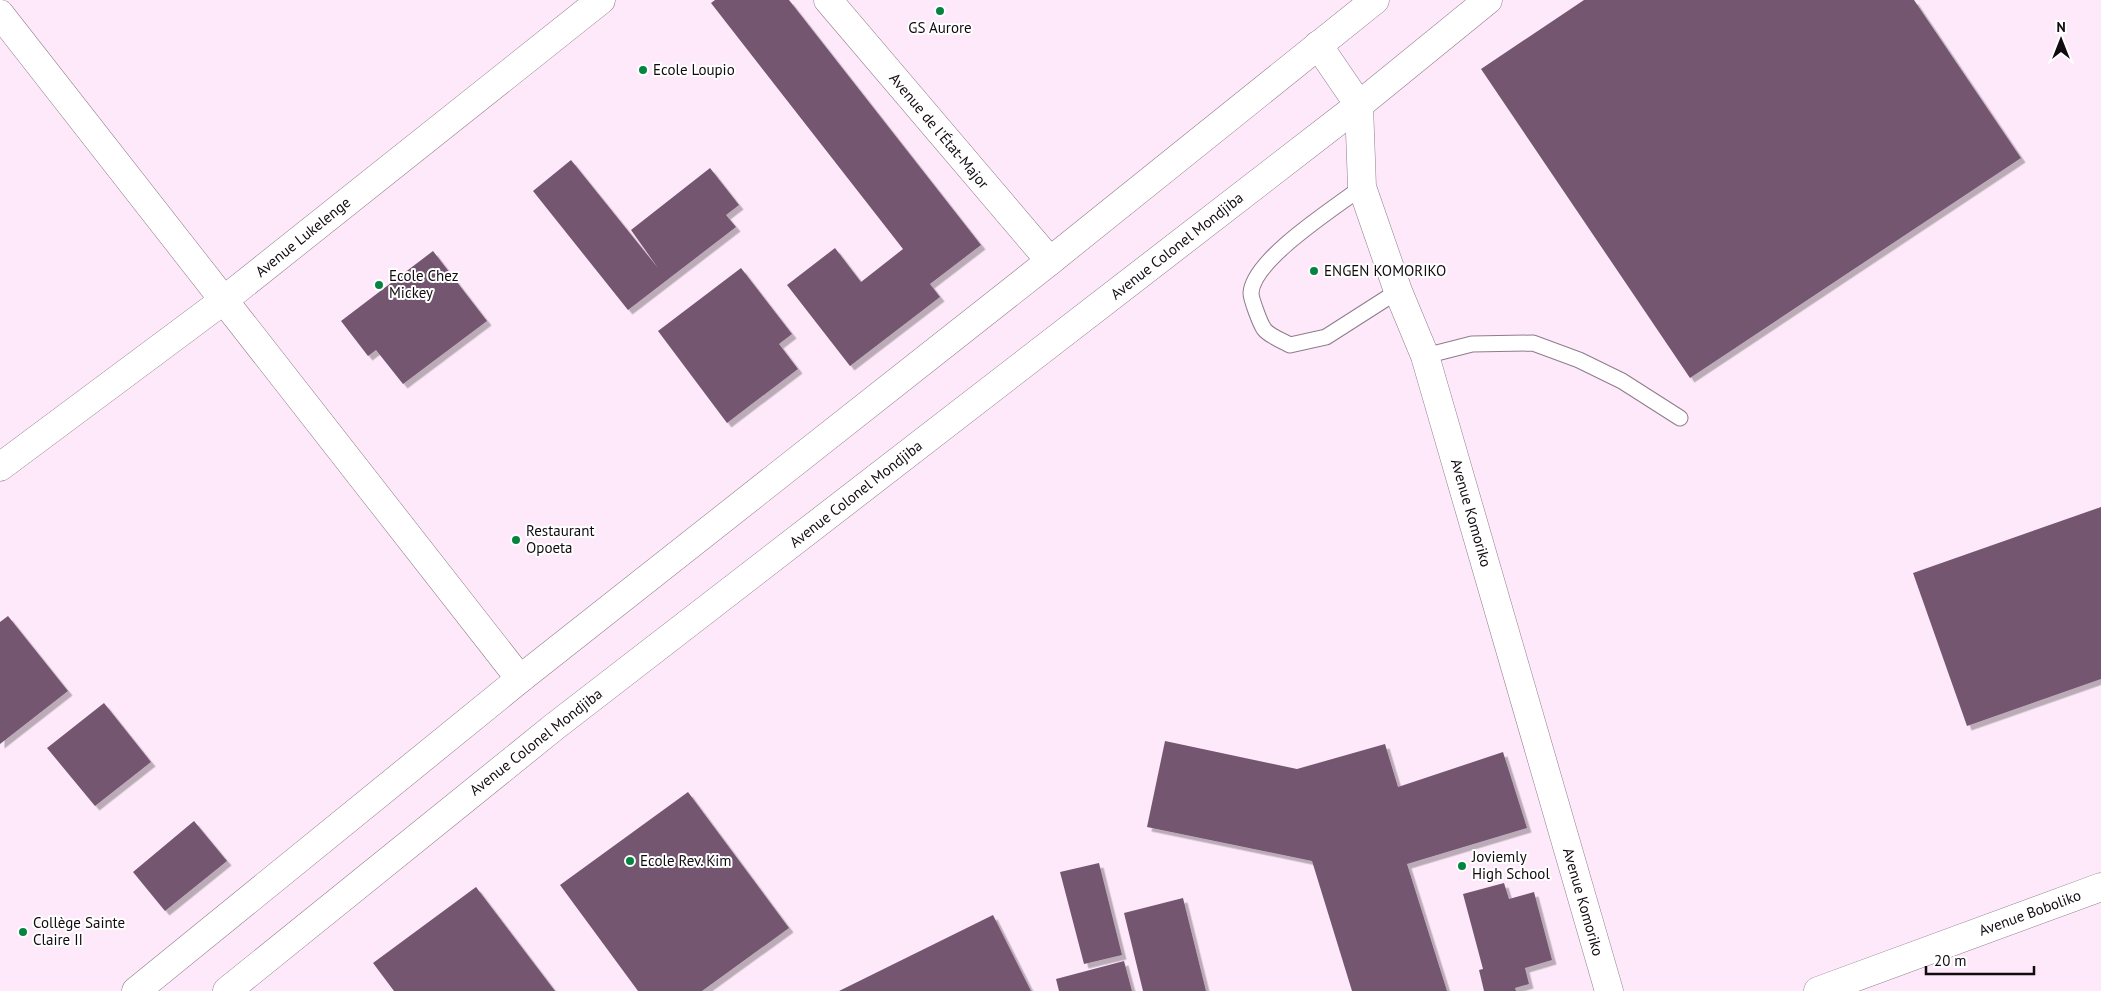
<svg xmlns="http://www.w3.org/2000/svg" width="2101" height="991" viewBox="0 0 2101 991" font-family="'PT Sans',sans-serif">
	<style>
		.building { fill: #755771; filter: url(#shadow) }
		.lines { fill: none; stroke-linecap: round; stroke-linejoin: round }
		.service-casing { stroke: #8e7c8b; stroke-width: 17 }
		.minor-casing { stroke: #8e7c8b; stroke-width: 29 }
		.tertiary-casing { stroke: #8e7c8b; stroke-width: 29 }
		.primary-casing { stroke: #8e7c8b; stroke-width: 29 }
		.service { stroke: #fff; stroke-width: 15 }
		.minor { stroke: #fff; stroke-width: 28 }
		.tertiary { stroke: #fff; stroke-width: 28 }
		.primary { stroke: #fff; stroke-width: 28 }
		.poi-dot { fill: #038540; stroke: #fff; stroke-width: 2 }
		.labels { text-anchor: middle; stroke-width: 4; stroke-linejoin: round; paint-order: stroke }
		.poi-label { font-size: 15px; fill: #110b10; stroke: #fff; text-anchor: start }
		.street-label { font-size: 15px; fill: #110b10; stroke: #fff }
	</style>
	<defs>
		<filter id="shadow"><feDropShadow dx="4.5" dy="4.5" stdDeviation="0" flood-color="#0004"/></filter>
	</defs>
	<rect width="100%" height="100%" fill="#fee9fa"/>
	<path class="building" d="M715 0H789L981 245 930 284 940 297 850 366 787 285 835 248 861 282 903 249 711 3Z
		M1584 0H1914L2021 158 1690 378 1481 69Z
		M571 160 658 268 631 230 710 168 739 205 726 215 736 227 628 310 533 191Z
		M433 251 487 321 403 384 376 350 368 356 341 321Z
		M741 268 792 334 779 344 798 369 727 423 658 331Z
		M2101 507V679L1967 726 1913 573Z
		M8 616 68 691 0 744V622Z
		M104 703 151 762 95 806 47 748Z
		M1165 741 1297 769 1385 744 1398 787 1503 752 1527 828 1407 864 1447 991H1352L1312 861 1147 827Z
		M688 792 789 928 702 991H638L560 885Z
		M194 821 227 861 165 911 133 872Z
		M1099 863 1122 955 1084 964 1060 872Z
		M1504 883 1509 899 1534 892 1552 960 1525 968 1529 984 1515 988 1516 991H1484L1479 970 1483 969 1463 894Z
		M476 887 555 991H394L373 963Z
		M1183 898 1206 991H1143L1124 913Z
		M993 915 1031 991H839Z
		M1124 961 1132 991H1059L1056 979Z"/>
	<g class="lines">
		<defs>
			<path id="service" d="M1362 187C1335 208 1253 259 1251 293 1251 299 1260 323 1264 329 1269 336 1283 341 1290 345L1326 337 1398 291
				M1425 356 1472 344 1533 343 1579 360 1622 381 1680 418"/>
			<path id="minor" d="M828 0 1050 261
				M0 14 520 679
				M0 467 224 300 601 0
				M1818 991 2101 887"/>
			<path id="tertiary" d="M1318 45 1359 105 1362 187 1398 291 1425 356 1609 991"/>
			<path id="primary" d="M136 991 520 679 1050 261 1375 0
				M227 991 554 727 1359 105 1488 0"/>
		</defs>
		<use href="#service" class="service-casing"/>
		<use href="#minor" class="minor-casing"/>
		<use href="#tertiary" class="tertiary-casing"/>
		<use href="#primary" class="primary-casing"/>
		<use href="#service" class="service"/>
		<use href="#minor" class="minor"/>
		<use href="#tertiary" class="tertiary"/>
		<use href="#primary" class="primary"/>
	</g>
	<g class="poi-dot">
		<circle cx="940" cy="11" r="5"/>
		<circle cx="643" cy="70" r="5"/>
		<circle cx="1314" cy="271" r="5"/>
		<circle cx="379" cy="285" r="5"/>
		<circle cx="516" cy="540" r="5"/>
		<circle cx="630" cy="861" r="5"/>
		<circle cx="1462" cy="866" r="5"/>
		<circle cx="23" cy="932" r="5"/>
	</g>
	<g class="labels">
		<g class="poi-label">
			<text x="940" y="33" text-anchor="middle">GS Aurore</text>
			<text x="653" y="75">Ecole Loupio</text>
			<text x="1324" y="276">ENGEN KOMORIKO</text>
			<text x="389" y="281">Ecole Chez<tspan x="389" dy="17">Mickey</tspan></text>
			<text x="526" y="536">Restaurant<tspan x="526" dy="17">Opoeta</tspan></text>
			<text x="1472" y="862">Joviemly<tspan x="1472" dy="17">High School</tspan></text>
			<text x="640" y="866">Ecole Rev. Kim</text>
			<text x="33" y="928">Collège Sainte<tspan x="33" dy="17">Claire II</tspan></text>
		</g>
		<g class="street-label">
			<text transform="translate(939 131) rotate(50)" y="5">Avenue de l'État-Major</text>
			<text transform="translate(303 237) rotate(-39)" y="5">Avenue Lukelenge</text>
			<text transform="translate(1177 246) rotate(-38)" y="5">Avenue Colonel Mondjiba</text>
			<text transform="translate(856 494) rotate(-38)" y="5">Avenue Colonel Mondjiba</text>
			<text transform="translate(1471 513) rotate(74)" y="5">Avenue Komoriko</text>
			<text transform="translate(536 742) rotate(-38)" y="5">Avenue Colonel Mondjiba</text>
			<text transform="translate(1583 902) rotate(74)" y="5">Avenue Komoriko</text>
			<text transform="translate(2030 913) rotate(-20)" y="5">Avenue Boboliko</text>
		</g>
	</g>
	<g transform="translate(2061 40)" stroke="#ffffff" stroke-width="4" paint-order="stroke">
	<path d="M0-4L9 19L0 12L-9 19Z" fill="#110b10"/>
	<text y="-8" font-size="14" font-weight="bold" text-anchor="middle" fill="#110b10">N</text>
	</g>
	<path d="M1926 966v8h108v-8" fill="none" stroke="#110b10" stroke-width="2.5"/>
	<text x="1934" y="966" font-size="15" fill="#110b10" stroke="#ffffff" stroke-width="4" paint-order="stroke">20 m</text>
</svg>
